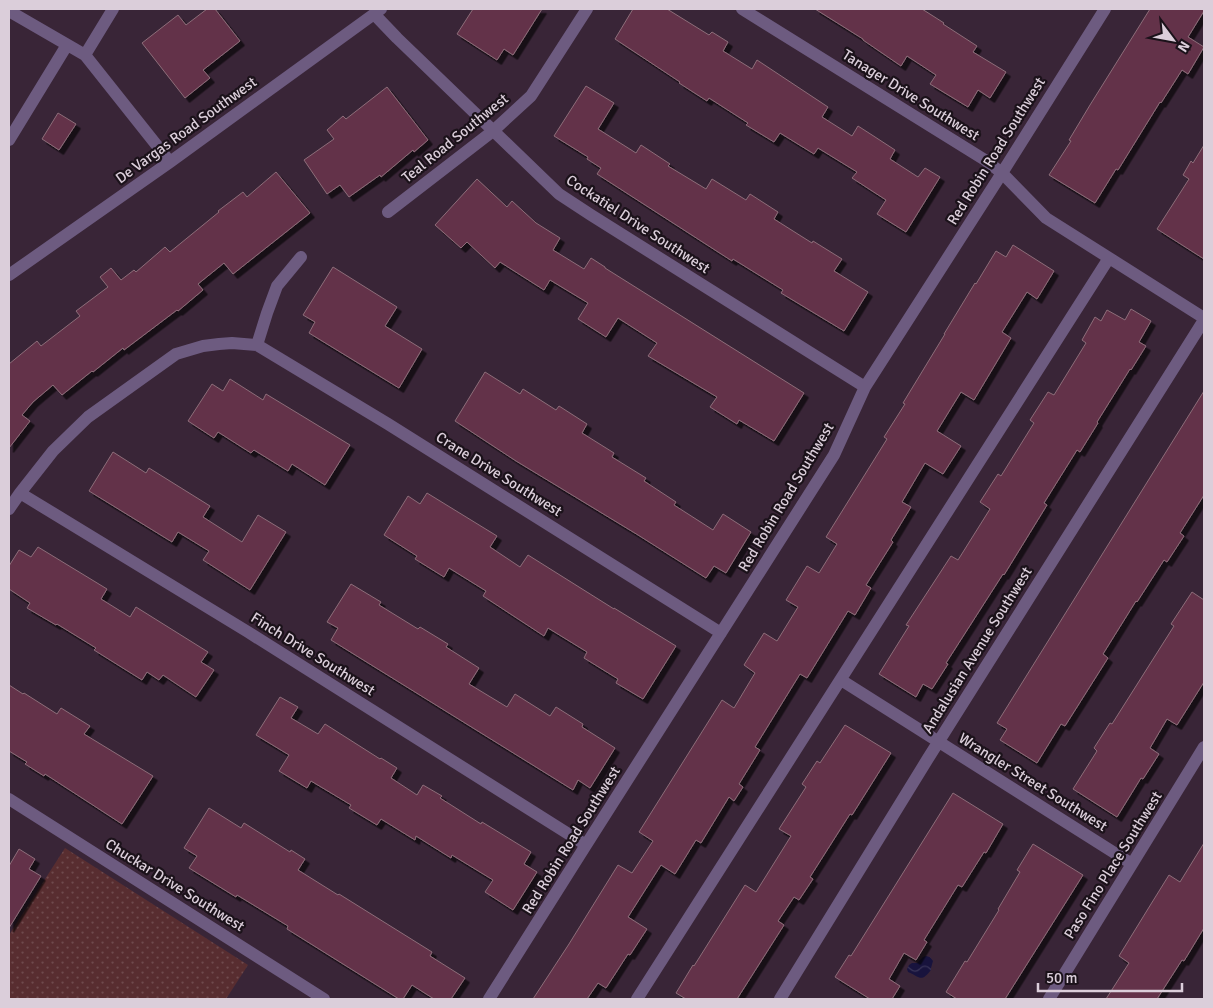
<svg xmlns="http://www.w3.org/2000/svg" width="1213" height="1008" viewBox="0 0 1213 1008" font-family="Signika,sans-serif">
	<style>
		.park { fill: url(#park-dots) }
		.water { fill: url(#water-waves) }
		.building { fill: #643249; stroke: #8c6d79; filter: url(#shadow) }
		.lines { fill: none; stroke-linecap: round; stroke-linejoin: round }
		.minor { stroke: #6d5b80; stroke-width: 12 }
		.labels { text-anchor: middle; stroke-width: 4.5; stroke-linejoin: round; paint-order: stroke }
		.street-label { font-size: 15px; fill: #dbceda; stroke: #1b121a }
	</style>
	<defs>
		<pattern id="park-dots" width="8" height="8" patternUnits="userSpaceOnUse" patternTransform="scale(1.25)"><rect width="8" height="8" fill="#582d30"/><path d="M2 2h.1M6 6h.1" fill="none" stroke="#6f4a4d" stroke-width="1.8" stroke-linecap="round"/></pattern>
		<pattern id="water-waves" width="16" height="10" patternUnits="userSpaceOnUse" patternTransform="scale(1.25)"><rect width="16" height="10" fill="#18133d"/><path d="M0 5q4-4 8 0t8 0" fill="none" stroke="#393458"/></pattern>
		<filter id="shadow"><feDropShadow dx="4.5" dy="4.5" stdDeviation="0" flood-color="#0009"/></filter>
	</defs>
	<rect width="100%" height="100%" fill="#392537"/>
	<path class="park" d="M65 848 248 965 226 999H9V935Z"/>
	<path class="water" d="M926 956 930 957 933 961 931 968V970C921 983 920 977 908 972L907 969 909 965 912 963H917L923 957Z"/>
	<path class="building" d="M207 9H215L240 41 203 70 210 78 185 98 142 43 178 15 186 25Z
		M473 9H542L513 55 504 49 497 60 457 34Z
		M633 9H667L709 35 712 32 728 42 723 51 752 69 757 60 828 107 822 117 852 136 858 126 872 135 895 150 890 159 918 177 925 168 940 177 906 232 877 214 886 200 852 178 857 172 818 148 814 154 780 133 774 142 746 125 748 123 709 98 707 101 679 83 680 82 615 39Z
		M815 9H922L944 23 943 24 977 46 973 52 1006 72 990 98 978 90 968 107 930 84 936 75 907 56 901 66 863 40V39Z
		M1150 9H1204V11L1188 37 1204 47 1188 74 1182 70 1161 103 1160 102 1118 170 1116 169 1095 203 1049 175 1071 141 1069 140 1090 105Z
		M586 86 614 103 598 129 636 153 641 145 670 164 668 166 706 189 712 179 746 200 750 194 778 212 774 219 812 243 813 241 842 259 834 271 868 292 844 331 781 293 783 290 733 259 732 261 597 174 601 168 587 159 588 157 554 136Z
		M387 87 428 140 414 152 413 150 381 177 380 175 349 197 340 185 327 194 304 160 334 139 327 130 343 116 346 119Z
		M58 113 76 124 59 150 42 139Z
		M1204 145V259L1157 229 1189 179 1183 175 1191 161 1193 163Z
		M276 172 310 213 233 274 224 263 198 284 203 290 178 311 177 310 124 350 123 348 93 372 92 371 62 395 53 385 33 402 22 415 30 421 9 448V364L37 341 41 346 80 316 76 311 108 287 100 277 111 268 121 280 134 270 136 272 165 247 170 252 219 212 218 211 243 192 247 197Z
		M477 179 507 207 512 201 536 223 560 238 553 250 584 269 591 258 605 267V268L804 393 774 441 739 420 737 424 710 407 717 397 648 356 657 343 618 318 606 337 578 319 588 303 550 280 544 290 500 262 495 268 467 242 461 248 435 225Z
		M1013 245 1054 271 1037 299 1027 292 1002 332 1011 338 974 400 961 392 937 431 961 446 943 474 925 463 902 502 911 507 891 540 893 542 866 585 871 588 855 615 848 611 807 678 800 674 755 747 760 750 739 784 743 787 734 801 729 797 701 843 696 840 675 874 661 865 628 917 647 929 630 955 628 954 606 988 598 983 587 999H533L569 944 618 865 632 873 653 841 639 832 722 700 734 708 755 673 744 665 764 633 777 641 798 607 786 600 807 566 819 573 837 544 826 537 887 439 884 437 905 404 903 403 945 334H944L975 283 976 284 996 251 1006 257Z
		M333 267 397 307 385 326 422 349 399 388 309 333 315 322 303 315Z
		M1131 309 1151 321 1139 342 1146 346 1131 370 1130 369 1097 422 1098 423 1080 452 1077 450 1044 503 1047 505 1004 575 1003 574 946 663 948 664 932 689 923 684 916 697 879 674 909 626 906 625 951 556 958 560 990 509 980 502 998 474 1001 476 1034 423 1030 420 1048 392 1054 395 1086 343 1082 340 1095 317 1101 321 1107 310 1125 320Z
		M485 372 520 394 523 389 556 410 559 406 587 424 582 433 614 453 612 457 646 478 644 481 676 502 674 505 713 530 723 514 751 532 726 573 714 566 706 578 638 535 516 461 455 421Z
		M230 379 263 400 266 394 350 445 325 485 292 464 288 471 254 450 251 453 218 432 214 438 188 421 212 384 223 391Z
		M1204 391V495L1180 533 1184 536 1167 562 1164 560 1137 602 1136 601 1103 654 1108 658 1065 726 1061 724 1037 763 1000 740 1007 729 997 723Z
		M113 452 146 473 149 468 210 506 203 517 242 542 258 515 286 532 250 590 203 560 209 551 178 532 172 542 89 491Z
		M427 493 497 536 490 547 520 567 528 555 614 609V608L676 646 643 699 616 683 618 679 584 658 587 652 548 628 544 636 483 596 486 591 449 568 444 577 415 559 417 556 384 535 408 496 420 504Z
		M38 547 107 589 101 599 130 617 136 607 208 652 201 662 214 670 196 697 163 675 159 680 147 672 142 680 94 650 96 648 57 624 56 625 27 608 30 603 9 589V566L19 550 31 557Z
		M351 584 381 602 379 605 418 629 420 627 448 644 446 647 479 668 469 684 507 707 515 694 550 716 556 707 583 724 582 727 615 748 590 788 578 780 573 790 331 640 338 628 327 622Z
		M1192 592 1204 600V682L1177 725 1167 719 1150 748 1159 754 1143 779 1141 778 1117 817 1073 789 1097 751 1094 748 1110 723 1112 724 1174 626 1171 624Z
		M9 685 23 694 24 693 57 714 61 708 90 726 84 734 153 776 122 824 45 774 44 776 25 764 27 762 9 751Z
		M280 697 298 707 291 718 318 734 325 724 380 759 381 758 397 768 391 778 417 795 423 785 442 796 440 798 481 824 482 822 531 852 524 864 537 872 513 910 485 892 493 880 452 855 451 858 416 836 415 840 381 819 377 825 349 808 351 805 311 781 307 788 279 771 289 755 256 735Z
		M845 725 891 753 852 815 850 814 810 877 813 879 799 900 794 897 778 921 784 925 737 999H686L676 993 693 965 694 966 745 885 756 892 791 836 779 829 806 787 802 784 817 761 820 763Z
		M953 793 1003 824 986 853 984 852 962 887 958 885 924 940 927 942 916 960 904 953 889 979 900 986 892 999H870L835 977 849 955 851 956Z
		M209 808 241 828 244 823 290 852 291 850 305 859 298 870 338 895 339 894 432 952 430 956 465 978 451 999H434L412 985 403 999H399L287 929 288 926 237 895 236 897 189 868 197 856 184 848Z
		M1204 843V928L1184 961 1182 960 1157 999H1106L1129 963 1119 956 1151 904 1169 875 1180 882Z
		M1033 844 1083 875 1005 999H957L946 992 965 961 967 962 999 910 998 909 1020 872 1017 870Z
		M19 849 35 859 29 869 41 876 9 928V866Z"/>
	<g class="lines">
		<path class="minor" d="M742 9 985 160 1002 173 1046 218 1204 318
			M9 11 85 55 170 162
			M374 14 397 38 559 194 591 215 865 387
			M85 55 113 9
			M9 140 67 45
			M388 212 493 131 531 96 587 9
			M9 275 170 162 381 9
			M257 345 267 313 277 286 301 257
			M20 493 248 632 586 845
			M9 509 20 493 53 451 88 417 176 354 203 346 219 344 232 343 257 345 388 424 721 633
			M841 680 1132 864
			M9 799 324 999
			M489 999 586 845 834 455 865 387 1002 173 1105 9
			M637 999 1109 258
			M780 999 927 760 1204 320
			M1049 999 1204 747"/>
	</g>
	<g class="labels">
		<g class="street-label">
			<text transform="translate(911 95) rotate(32)" y="5">Tanager Drive Southwest</text>
			<text transform="translate(186 130) rotate(-36)" y="5">De Vargas Road Southwest</text>
			<text transform="translate(455 138) rotate(-39)" y="5">Teal Road Southwest</text>
			<text transform="translate(996 151) rotate(-58)" y="5">Red Robin Road Southwest</text>
			<text transform="translate(638 224) rotate(33)" y="5">Cockatiel Drive Southwest</text>
			<text transform="translate(499 474) rotate(32)" y="5">Crane Drive Southwest</text>
			<text transform="translate(786 497) rotate(-59)" y="5">Red Robin Road Southwest</text>
			<text transform="translate(977 650) rotate(-58)" y="5">Andalusian Avenue Southwest</text>
			<text transform="translate(313 654) rotate(32)" y="5">Finch Drive Southwest</text>
			<text transform="translate(1033 782) rotate(32)" y="5">Wrangler Street Southwest</text>
			<text transform="translate(571 840) rotate(-58)" y="5">Red Robin Road Southwest</text>
			<text transform="translate(1113 865) rotate(-58)" y="5">Paso Fino Place Southwest</text>
			<text transform="translate(175 885) rotate(32)" y="5">Chuckar Drive Southwest</text>
		</g>
	</g>
	<rect width="1213" height="1008" fill="none" stroke="#dbceda" stroke-width="20"/>
	<g transform="translate(1173 40) rotate(122)" stroke="#1b121a" stroke-width="4" paint-order="stroke">
	<path d="M0-4L9 19L0 12L-9 19Z" fill="#dbceda"/>
	<text y="-8" font-size="14" font-weight="bold" text-anchor="middle" fill="#dbceda">N</text>
	</g>
	<path d="M1038 983v8h144v-8" fill="none" stroke="#dbceda" stroke-width="2.5"/>
	<text x="1046" y="983" font-size="15" fill="#dbceda" stroke="#1b121a" stroke-width="4" paint-order="stroke">50 m</text>
</svg>
